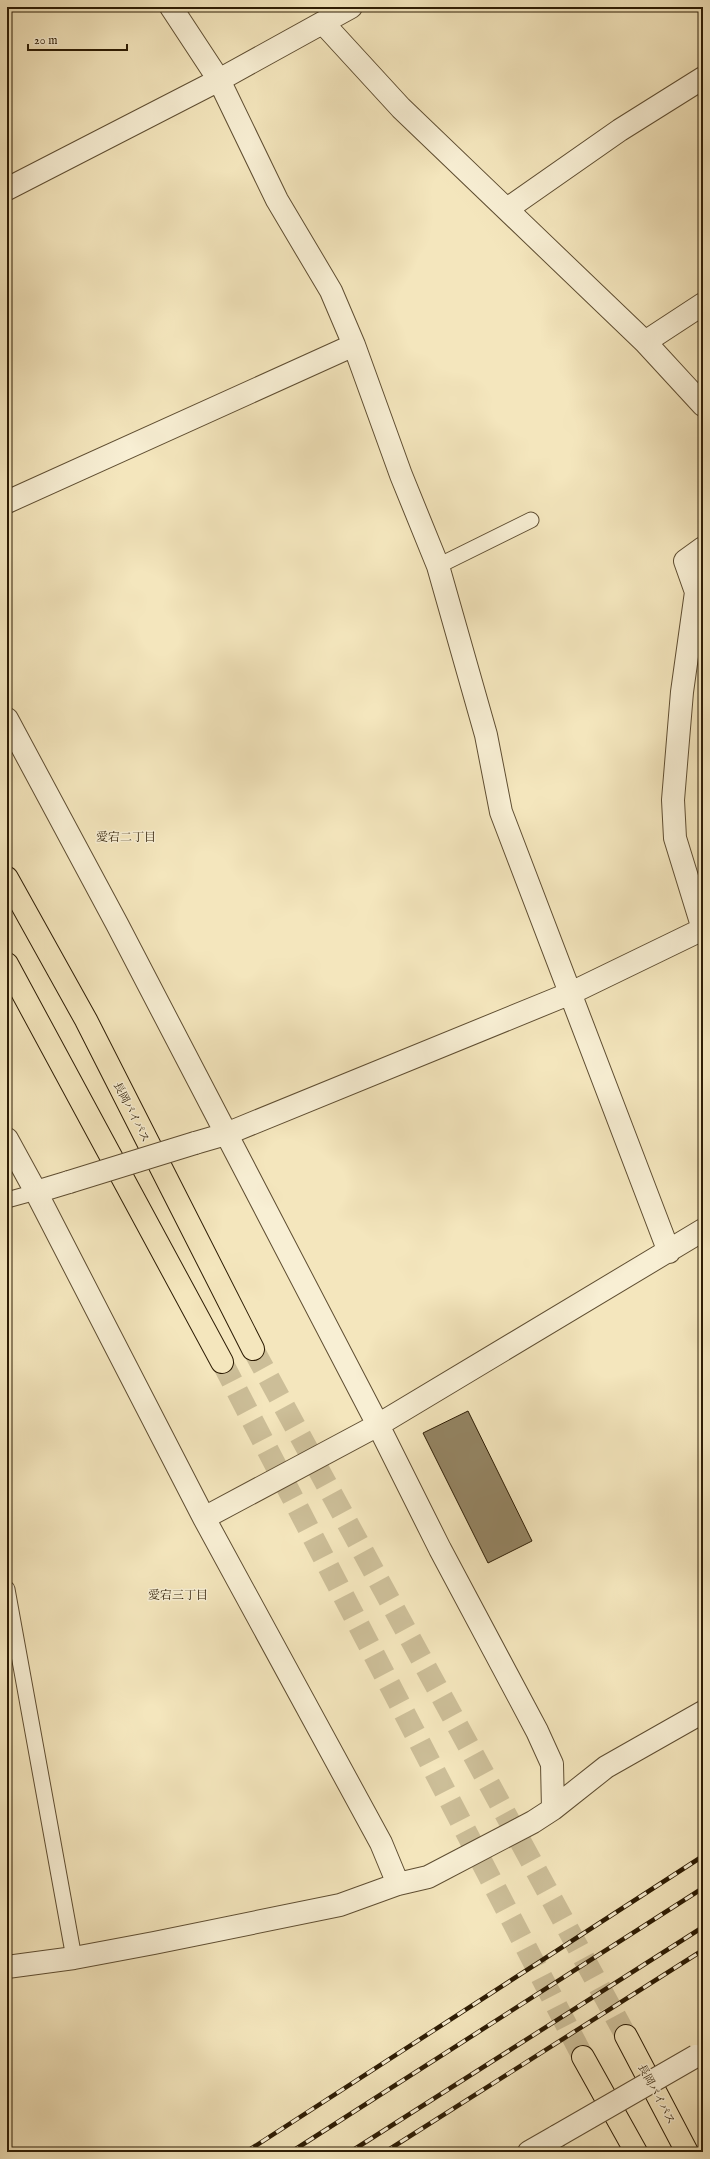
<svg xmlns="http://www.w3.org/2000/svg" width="710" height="2159" viewBox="0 0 710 2159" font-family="'IM FELL English','Noto Serif JP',serif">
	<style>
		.building { fill: #948564; stroke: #2d1c04 }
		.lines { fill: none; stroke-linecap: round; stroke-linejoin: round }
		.trunk-tunnel { stroke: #ccbe98; stroke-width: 22; stroke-dasharray: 22 11; stroke-linecap: butt }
		.service-casing { stroke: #5f4e32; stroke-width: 17 }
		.minor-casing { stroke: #5f4e32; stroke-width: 24 }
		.trunk-casing { stroke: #2d1c04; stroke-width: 24 }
		.service { stroke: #f8efd4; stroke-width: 15 }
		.minor { stroke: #f8efd4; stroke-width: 22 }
		.trunk { stroke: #f4e6bd; stroke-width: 22 }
		.rail-casing { stroke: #2d1c04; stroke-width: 4.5 }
		.rail { stroke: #f8efd4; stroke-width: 3; stroke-dasharray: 9; stroke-linecap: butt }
		.minor-bridge-casing { stroke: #5f4e32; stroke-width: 24; stroke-linecap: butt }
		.minor-bridge { stroke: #f8efd4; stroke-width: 22 }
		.labels { text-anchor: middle; stroke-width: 3; stroke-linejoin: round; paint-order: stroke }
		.street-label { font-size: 11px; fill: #2d1c04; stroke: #f8efd4 }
		.neighbourhood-label { font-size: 12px; fill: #2d1c04; stroke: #f8efd4 }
	</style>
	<rect width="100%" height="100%" fill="#f4e6bd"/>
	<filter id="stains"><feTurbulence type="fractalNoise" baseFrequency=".005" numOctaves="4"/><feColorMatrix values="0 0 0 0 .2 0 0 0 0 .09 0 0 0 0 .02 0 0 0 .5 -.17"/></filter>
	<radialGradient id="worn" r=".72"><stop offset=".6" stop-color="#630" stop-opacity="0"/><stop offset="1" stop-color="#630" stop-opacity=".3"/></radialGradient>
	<path class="building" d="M468 1411 532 1541 488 1563 423 1433Z"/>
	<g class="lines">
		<path class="trunk-tunnel" d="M253 1349 626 2036
			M222 1362 583 2057"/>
		<defs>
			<path id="service" d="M438 566 531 520
				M7 1200 36 1192
				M7 1589 74 1958"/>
			<path id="minor" d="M171 7 219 80 277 200 331 291 354 345 401 475 438 566 486 735 501 812 669 1252
				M323 23 401 108 645 342 703 405
				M7 189 219 80 351 7
				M507 209 620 130 703 78
				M645 342 703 304
				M7 502 354 345
				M7 719 117 924 378 1425 440 1549 537 1731 552 1764 553 1809
				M7 1139 36 1192 204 1518 381 1843 398 1884
				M195 1143 226 1134 571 993 703 929 675 838 673 800 682 692 696 592 685 561 703 548
				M36 1192 69 1182
				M204 1518 378 1425 703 1230
				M7 1967 74 1958 154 1943 340 1905 398 1884 428 1877 533 1822 553 1809 606 1767 703 1712
				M529 2152 557 2136"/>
			<path id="trunk" d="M7 878 86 1020 253 1349
				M7 964 222 1362
				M626 2036 687 2152
				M583 2057 636 2152"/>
		</defs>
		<use href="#service" class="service-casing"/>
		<use href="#minor" class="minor-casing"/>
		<use href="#trunk" class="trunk-casing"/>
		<use href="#service" class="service"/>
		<use href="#minor" class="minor"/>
		<use href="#trunk" class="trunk"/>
		<defs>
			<path id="rail" d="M246 2152 703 1856
				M291 2152 703 1888
				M350 2152 703 1927
				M385 2152 703 1950"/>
		</defs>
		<use href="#rail" class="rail-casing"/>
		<use href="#rail" class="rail"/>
		<defs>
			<path id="minor-bridge" d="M69 1182 195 1143
				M557 2136 696 2056"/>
		</defs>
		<use href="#minor-bridge" class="minor-bridge-casing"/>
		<use href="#minor-bridge" class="minor-bridge"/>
	</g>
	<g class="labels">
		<g class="street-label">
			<text transform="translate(132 1112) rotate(63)" y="4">長岡バイパス</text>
			<text transform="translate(657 2094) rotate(62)" y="4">長岡バイパス</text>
		</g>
		<g class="neighbourhood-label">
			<text x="126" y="841">愛宕二丁目</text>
			<text x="178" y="1599">愛宕三丁目</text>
		</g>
	</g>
	<rect width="710" height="2159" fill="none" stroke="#f4e6bd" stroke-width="24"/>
	<rect x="8" y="8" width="694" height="2143" fill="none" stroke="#2d1c04" stroke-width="2"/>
	<rect x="12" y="12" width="686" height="2135" fill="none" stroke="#2d1c04"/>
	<path d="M28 44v6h99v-6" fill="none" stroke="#2d1c04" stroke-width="2"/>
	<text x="34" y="44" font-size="12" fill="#2d1c04" stroke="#f8efd4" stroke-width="3" paint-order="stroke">20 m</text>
	<rect width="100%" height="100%" filter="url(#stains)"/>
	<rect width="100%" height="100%" fill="url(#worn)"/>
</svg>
